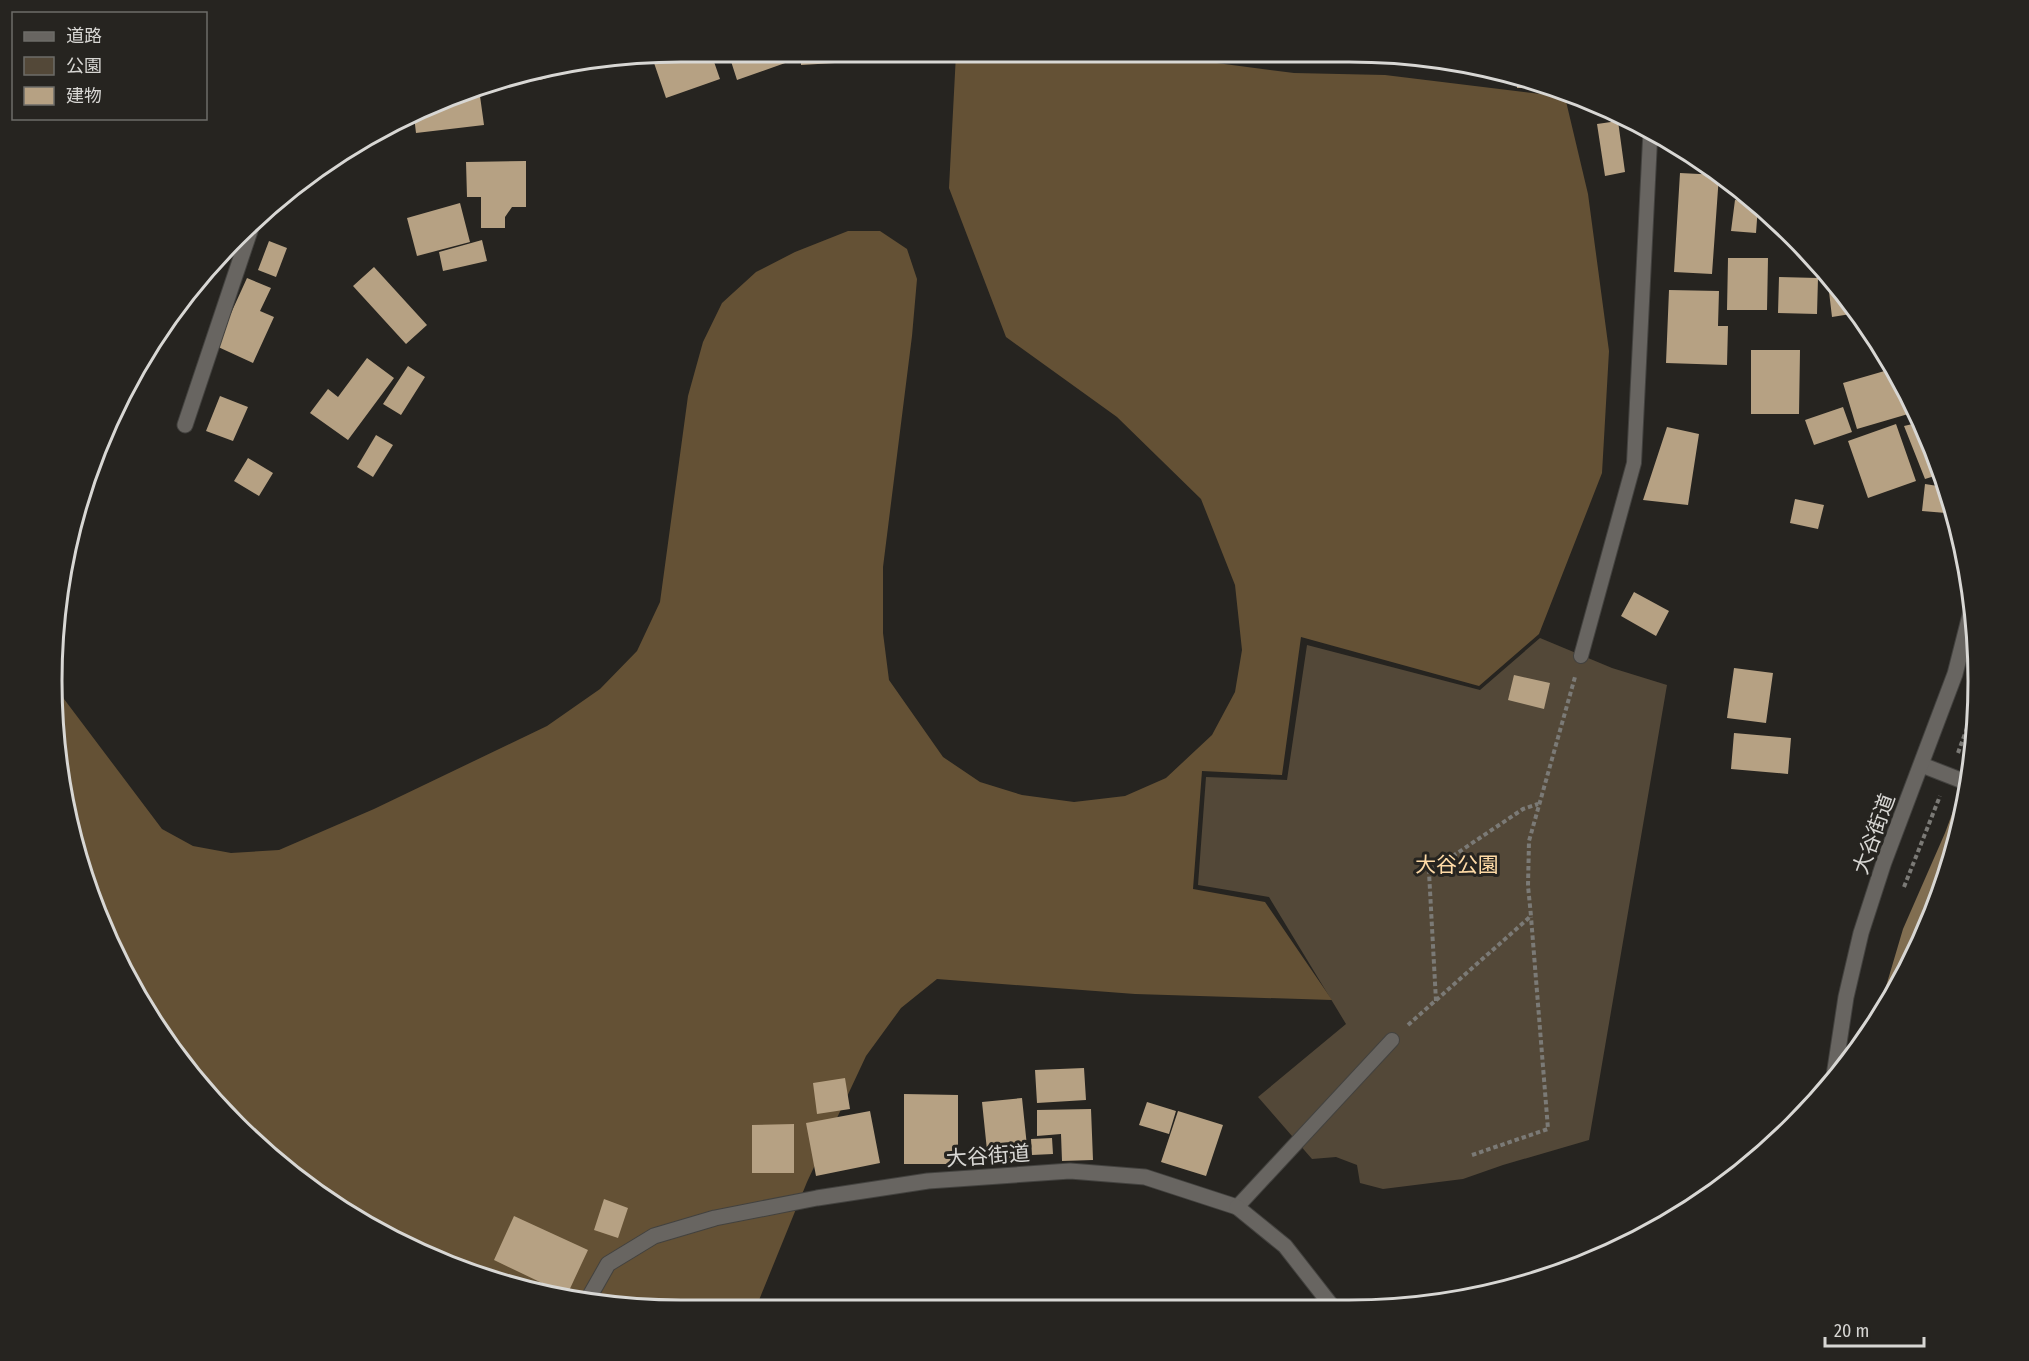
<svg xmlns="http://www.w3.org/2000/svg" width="2029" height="1361" viewBox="0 0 2029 1361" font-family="'Fira Sans Condensed','Noto Sans JP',sans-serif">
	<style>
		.green { fill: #534838 }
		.forest { fill: #645135 }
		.water { fill: #816e51 }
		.building { fill: #b6a183 }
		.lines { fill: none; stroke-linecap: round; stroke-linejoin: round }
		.lane-casing { stroke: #43423f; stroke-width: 16 }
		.street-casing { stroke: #43423f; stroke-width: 17 }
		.secondary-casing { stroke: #43423f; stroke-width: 17 }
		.path { stroke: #7b7a76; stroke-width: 4; stroke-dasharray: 4.5 3; stroke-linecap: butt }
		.lane { stroke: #686561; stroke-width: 14 }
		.street { stroke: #686561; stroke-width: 15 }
		.secondary { stroke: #686561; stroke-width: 15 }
		.labels { text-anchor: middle; stroke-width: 6; stroke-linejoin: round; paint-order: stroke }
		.street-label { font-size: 21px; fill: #d8d7d4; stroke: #262420 }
		.park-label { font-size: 21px; fill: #fedaa6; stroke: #262420 }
		.rim { fill: none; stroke: #d8d7d4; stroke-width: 3 }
	</style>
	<rect width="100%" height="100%" fill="#262420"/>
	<path class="green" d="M1540 638 1612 668 1667 685 1589 1140 1503 1165 1463 1179 1383 1189 1360 1183 1357 1165 1336 1157 1312 1159 1258 1097 1346 1024 1269 897 1198 885 1206 777 1287 780 1307 645 1480 690Z"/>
	<path class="forest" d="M1161 52 1171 57 1294 73 1385 75 1565 97 1588 194 1609 351 1602 473 1539 634 1479 686 1301 637 1282 775 1202 771 1193 889 1265 902 1332 1000 1135 994 937 979 901 1008 866 1056 807 1182 755 1310H680L558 1298 402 1245 298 1180 236 1126 135 995 99 921 63 804 55 679 64 699 162 829 193 846 231 853 279 850 374 809 547 726 600 689 637 651 660 602 688 396 703 342 722 303 756 272 795 252 848 231H880L907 249 917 279 912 336 883 567V633L889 680 943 757 980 782 1022 795 1074 802 1125 796 1166 778 1212 735 1235 692 1242 650 1235 585 1201 499 1117 417 1006 337 949 188 956 54Z"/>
	<path class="water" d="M1969 768 1966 803 1930 921 1874 1027 1903 929 1945 833Z"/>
	<path class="building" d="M1244 52H1279V53L1244 55Z
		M885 54V59L840 62V55Z
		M729 55H786L788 62 737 80Z
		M801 55H834L835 63 801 65Z
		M598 56H608V59L540 80 537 71Z
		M664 56H712L720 79 666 98 653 60Z
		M1517 79 1541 87 1517 88Z
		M480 96 484 125 416 133 414 116 447 100Z
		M1618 121 1625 172 1605 176 1597 124Z
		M526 161V207H512L505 217V228H481V197H467L466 162Z
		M1680 173 1719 175 1712 274 1674 272Z
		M1735 200 1753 202 1758 206 1756 233 1731 231Z
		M460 203 470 242 417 256 407 218Z
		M482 240 487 261 443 271 439 252Z
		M269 241 287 248 276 277 258 270Z
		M1728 258H1768L1767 310H1727Z
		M374 267 427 325 406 344 353 286Z
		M1779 277 1818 278 1817 314 1778 313Z
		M247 278 271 288 260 311 274 317 253 363 216 346Z
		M1832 282 1857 313 1832 317 1828 283Z
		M1669 290 1719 291 1718 326H1728L1727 365 1666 363Z
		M1751 350H1800L1799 414H1751Z
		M1884 356 1915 412 1857 429 1843 383 1888 370Z
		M367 358 394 378 348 440 310 413 328 389 338 397Z
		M408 366 425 377 401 415 383 404Z
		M220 396 248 407 233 441 206 431Z
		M1843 407 1852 432 1814 445 1805 420Z
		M1921 422 1930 439 1941 474 1925 479 1904 426Z
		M1896 424 1916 481 1868 498 1848 441Z
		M1667 427 1699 434 1688 505 1643 500Z
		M376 435 393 445 373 477 357 467Z
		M248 458 273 473 259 496 234 481Z
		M1925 484 1944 487 1948 498 1946 513 1922 511Z
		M1795 499 1824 505 1818 529 1790 523Z
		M1634 592 1669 611 1656 636 1621 616Z
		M1734 668 1773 673 1766 723 1727 718Z
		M1514 675 1550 683 1544 709 1508 700Z
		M1734 733 1791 738 1788 774 1731 769Z
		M1084 1068 1086 1100 1037 1103 1035 1070Z
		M845 1078 850 1109 817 1114 813 1083Z
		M904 1094 958 1095V1164H904Z
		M1022 1098 1028 1156 988 1160 982 1102Z
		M1147 1102 1176 1111 1169 1134 1139 1125Z
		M1091 1109 1093 1160 1062 1161 1061 1134 1037 1136V1110Z
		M870 1111 880 1163 816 1176 806 1123Z
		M1178 1111 1223 1125 1206 1176 1161 1162Z
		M794 1124V1173H752V1125Z
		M1052 1138 1053 1154 1032 1155 1031 1139Z
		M604 1199 628 1208 618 1238 594 1230Z
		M514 1216 588 1250 567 1295 494 1260Z"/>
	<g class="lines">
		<defs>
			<path id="lane" d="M1581 656 1634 463 1650 140 1654 131
				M1237 1207 1392 1040"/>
			<path id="street" d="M185 425 254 219
				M1922 765 1968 783
				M587 1301 608 1264 654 1236 715 1218 817 1198 928 1181 1070 1171 1145 1177 1237 1207"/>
			<path id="secondary" d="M1834 1076 1846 997 1861 933 1884 862 1955 674 1971 611
				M1237 1207 1285 1246 1335 1310"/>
		</defs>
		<use href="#lane" class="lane-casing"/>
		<use href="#street" class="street-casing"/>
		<use href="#secondary" class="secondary-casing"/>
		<path class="path" d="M1958 753 1976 703
			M1904 887 1940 796
			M1436 1001 1429 872 1523 809 1538 804
			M1408 1025 1531 916 1528 886 1529 841 1575 677
			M1472 1155 1548 1129 1531 917"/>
		<use href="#lane" class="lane"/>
		<use href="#street" class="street"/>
		<use href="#secondary" class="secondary"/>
	</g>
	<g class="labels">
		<g class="street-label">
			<text transform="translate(1874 834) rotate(-70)" y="7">大谷街道</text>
			<text transform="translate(988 1156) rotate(-4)" y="7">大谷街道</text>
		</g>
		<g class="park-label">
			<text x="1457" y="872">大谷公園</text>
		</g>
	</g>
	<path d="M0 0H2029V1361H0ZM681 62H1349A619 619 0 0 1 1968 681V681A619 619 0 0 1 1349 1300H681A619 619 0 0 1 62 681V681A619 619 0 0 1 681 62Z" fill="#262420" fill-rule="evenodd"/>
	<path class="rim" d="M681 62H1349A619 619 0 0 1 1968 681V681A619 619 0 0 1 1349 1300H681A619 619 0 0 1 62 681V681A619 619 0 0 1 681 62Z"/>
	<rect x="12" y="12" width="195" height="108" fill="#262420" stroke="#6d6c68" stroke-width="1.5"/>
	<rect x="24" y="32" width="30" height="9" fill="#686561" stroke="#6d6c68" stroke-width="1.5"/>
	<text x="66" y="42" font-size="18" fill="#d8d7d4">道路</text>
	<rect x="24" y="57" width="30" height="18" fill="#534838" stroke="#6d6c68" stroke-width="1.5"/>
	<text x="66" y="72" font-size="18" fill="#d8d7d4">公園</text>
	<rect x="24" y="87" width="30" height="18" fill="#b6a183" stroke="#6d6c68" stroke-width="1.5"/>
	<text x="66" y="102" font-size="18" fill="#d8d7d4">建物</text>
	<path d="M1825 1337v9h99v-9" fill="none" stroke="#d8d7d4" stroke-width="3"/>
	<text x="1834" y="1337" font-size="18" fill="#d8d7d4" stroke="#262420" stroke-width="4.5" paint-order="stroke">20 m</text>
</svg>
